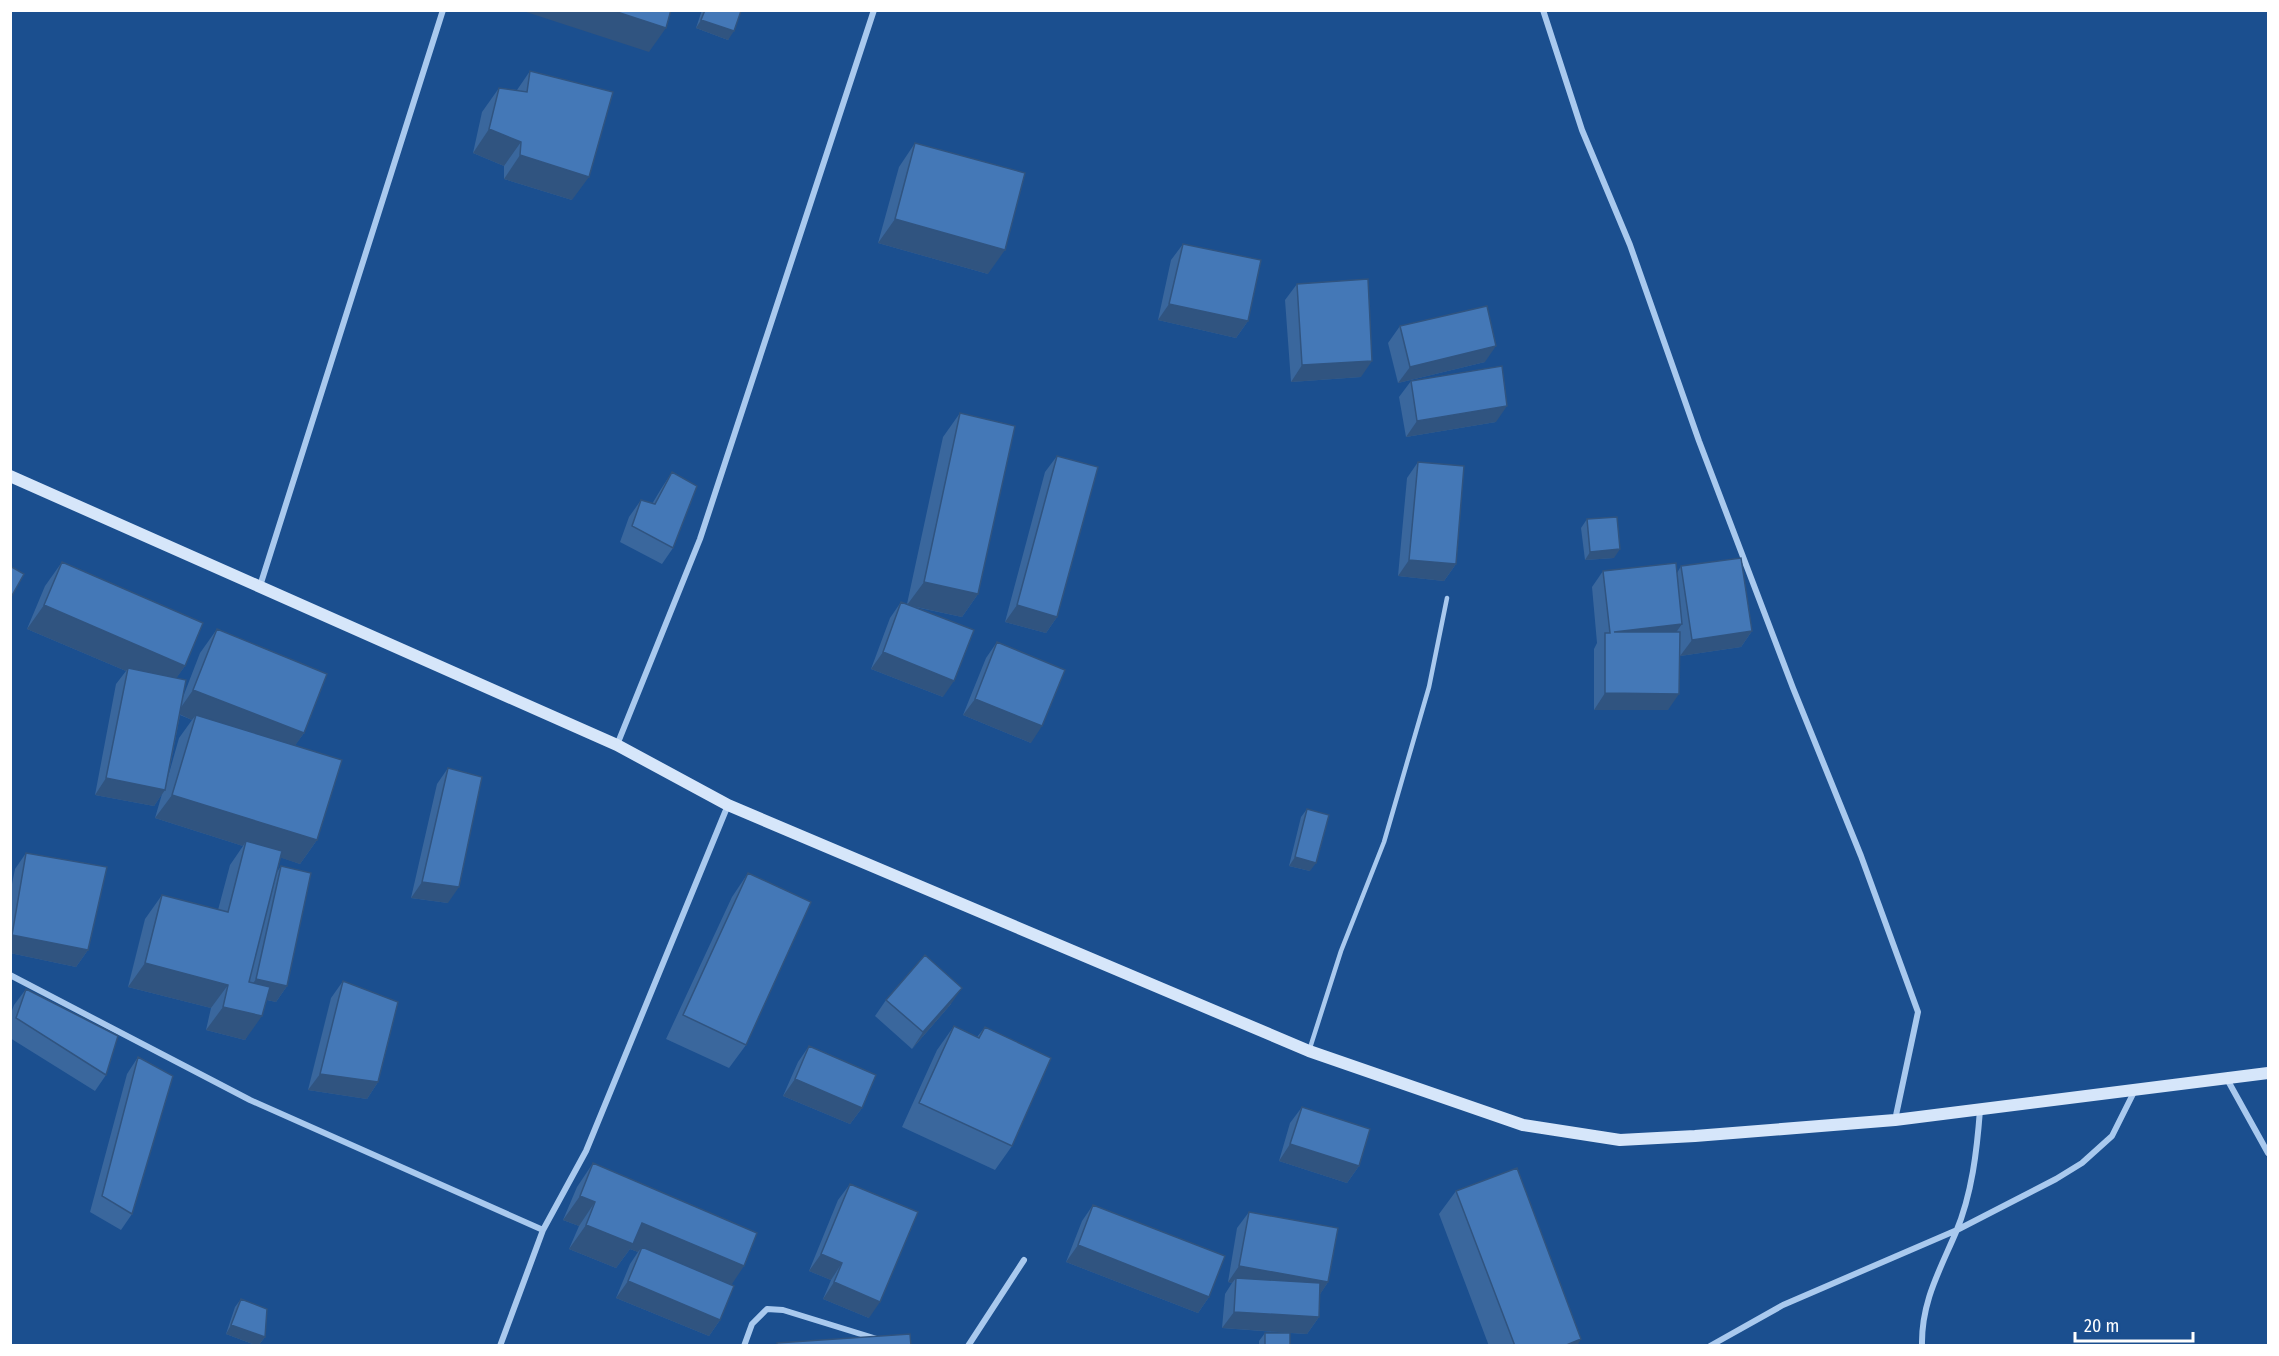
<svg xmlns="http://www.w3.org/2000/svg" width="2279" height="1356" viewBox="0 0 2279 1356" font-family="'Fira Sans Condensed',sans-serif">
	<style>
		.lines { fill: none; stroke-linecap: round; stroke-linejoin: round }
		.lane { stroke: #a9c9ee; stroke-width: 4.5 }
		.street { stroke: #a9c9ee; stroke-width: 6 }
		.secondary { stroke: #d6e6fa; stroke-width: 12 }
		.wall { fill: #3a679d; fill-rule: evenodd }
		.shaded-wall { fill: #305480 }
		.building { fill: #4478b7; stroke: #305480; stroke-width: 1.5 }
	</style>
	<rect width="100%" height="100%" fill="#1b4f8f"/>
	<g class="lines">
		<path class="lane" d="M1309 1051 1341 951 1384 842 1429 687 1447 598"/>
		<path class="street" d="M1543 10 1582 130 1630 245 1699 441 1793 688 1861 856 1918 1012 1895 1120
			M260 586 443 10
			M617 745 700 539 874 10
			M10 975 250 1100 543 1230
			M2227 1079 2268 1153
			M500 1346 543 1230 586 1151 728 805
			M744 1346 752 1324 767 1309 783 1310 877 1339
			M968 1346 1024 1260
			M1710 1346 1783 1305 1957 1230 2056 1179 2082 1163 2112 1136 2135 1090
			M1922 1346C1921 1302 1940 1270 1956 1232 1972 1194 1977 1150 1980 1110"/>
		<path class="secondary" d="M10 476 617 745 728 805 1309 1051 1523 1125 1620 1140 1695 1136 1895 1120 2268 1073"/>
	</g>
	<path class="wall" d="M702 10 741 11 728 40 696 28Z
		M530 71 572 200 504 179V166L473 153 482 112 499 88 517 90Z
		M915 143 988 274 878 243 899 167Z
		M1183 244 1248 321 1236 338 1158 320 1171 260Z
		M1297 284 1361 377 1291 382 1285 300Z
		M1400 326 1485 362 1398 383 1388 343Z
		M1411 381 1496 422 1406 437 1399 397Z
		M960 413 978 594 962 617 915 607 943 697 871 669 890 618 901 602 907 604 943 437Z
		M1057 456V617L1046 633 1005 622 1045 472Z
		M1418 462 1456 564 1444 581 1398 576 1407 478Z
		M672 472 673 548 662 564 620 542 629 517 641 500 652 504 661 489Z
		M1587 519 1614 558 1585 560 1581 528Z
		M62 562 185 666 176 678 183 697 200 653 217 629 304 733 295 745 317 840 300 864 280 857 277 872 281 866 287 986 276 1002 267 1000 245 1040 206 1030 211 1008 128 987 145 919 162 895 218 910 230 865 243 846 155 818 162 794 154 806 95 795 116 684 126 671 27 629 45 586ZM180 715 192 720 179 738 168 777Z
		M1681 566 1752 631 1741 647 1680 656V652L1668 710H1594V649L1597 643 1592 587 1603 571 1677 573Z
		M997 642 1031 743 963 715 986 658Z
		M448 768V903L411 898 437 784Z
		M1307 809 1310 871 1289 866 1301 817Z
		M26 853 88 950 76 967 10 953V894L15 869Z
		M748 873 746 1045 729 1068 666 1039 732 897Z
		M343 981 378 1082 367 1099 308 1090 331 998Z
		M26 989 106 1075 95 1091 10 1038V1016L14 1005Z
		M886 1000 951 1004 912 1049 875 1016Z
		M954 1026 977 1037 985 1027 1012 1146 995 1170 902 1127 937 1050Z
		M809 1046 862 1108 850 1124 783 1096 798 1062Z
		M138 1057 132 1214 121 1230 90 1212 127 1074Z
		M1302 1107 1359 1166 1347 1183 1279 1161 1290 1123Z
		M593 1163 731 1285 720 1320 709 1336 616 1298 630 1264 638 1252 630 1249 616 1268 569 1249 579 1226 563 1220 577 1187Z
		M850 1184 869 1318 823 1299 831 1280 809 1271 838 1200Z
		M1456 1191 1577 1346H1489L1439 1214Z
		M1093 1205 1209 1297 1198 1313 1066 1262 1082 1221Z
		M1249 1212 1328 1282 1320 1294 1319 1317 1307 1334 1290 1333V1346H1259V1341L1265 1333H1290L1222 1328 1225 1294 1232 1283 1228 1282 1237 1228Z
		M241 1299 265 1337 258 1346 226 1334 235 1307Z"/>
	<path class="shaded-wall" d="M520 10H611L666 28 649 52Z
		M701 20 734 31 728 40 696 28Z
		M489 129 521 142 504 166 473 153Z
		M520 155 589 177 572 200 504 179Z
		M895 219 1005 250 988 274 878 243Z
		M1169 304 1248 321 1236 338 1158 320Z
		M1496 346 1485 362 1398 383 1410 367Z
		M1372 361 1361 377 1291 382 1302 365Z
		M1507 406 1496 422 1406 437 1417 421Z
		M1620 549 1614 558 1585 560 1590 552Z
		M1409 560 1456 564 1444 581 1398 576Z
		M924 582 978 594 962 617 907 605Z
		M44 605 185 666 168 690 128 668 126 671 27 629Z
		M1017 605 1057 617 1046 633 1005 622Z
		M1682 624 1670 641 1614 632Z
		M1752 631 1741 647 1680 656 1692 640Z
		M883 652 954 681 943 697 871 669Z
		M193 690 304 733 287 757 196 715 192 720 177 713Z
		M1605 693 1679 694 1668 710H1594Z
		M975 699 1042 726 1031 743 963 715Z
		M106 778 165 790 154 806 95 795Z
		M172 795 317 840 300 864 245 846 246 841 243 846 155 818Z
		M1295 857 1316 863 1310 871 1289 866Z
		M422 882 459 887 448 903 411 898Z
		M12 935 88 950 76 967 10 953V938Z
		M145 963 228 985 211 1008 128 987Z
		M256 979 287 986 276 1002 245 995Z
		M962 988 951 1004 912 1049 923 1032Z
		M223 1007 262 1016 245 1040 206 1030Z
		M320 1074 378 1082 367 1099 308 1090Z
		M795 1079 862 1108 850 1124 783 1096Z
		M1290 1144 1359 1166 1347 1183 1279 1161Z
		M580 1196 595 1202 579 1226 563 1220Z
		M642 1223 744 1266 728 1290 642 1247 638 1252 630 1249 616 1268 569 1249 586 1225Z
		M1078 1245 1209 1297 1198 1313 1066 1262Z
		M821 1254 842 1263 831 1280 809 1271Z
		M1239 1266 1328 1282 1317 1299 1236 1278 1232 1283 1228 1282Z
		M628 1281 720 1320 709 1336 616 1298Z
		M834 1282 880 1302 869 1318 823 1299Z
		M1234 1312 1319 1317 1307 1334 1222 1328Z
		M231 1325 265 1337 258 1346 226 1334Z
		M1581 1339 1577 1346H1564Z"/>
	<path class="building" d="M611 10H671L666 28Z
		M705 10H740L741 11 734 31 701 20Z
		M530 71 613 92 589 177 520 155 521 142 489 129 499 88 527 92Z
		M915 143 1025 173 1005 250 895 219Z
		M1183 244 1261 260 1248 321 1169 304Z
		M1368 279 1372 361 1302 365 1297 284Z
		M1487 306 1496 346 1410 367 1400 326Z
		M1502 366 1507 406 1417 421 1411 381Z
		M960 413 1015 426 978 594 924 582Z
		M1057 456 1098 467 1057 617 1017 605Z
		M1418 462 1464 466 1456 564 1409 560Z
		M672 472 697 486 673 548 632 526 641 500 655 504Z
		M1617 517 1620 549 1590 552 1587 519Z
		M1741 558 1752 631 1692 640 1681 566Z
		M62 562 203 623 185 666 44 605Z
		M1676 563 1682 624 1614 632H1680L1679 694 1605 693V633H1610L1603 571Z
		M10 566 24 574 10 599Z
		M901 602 974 630 954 681 883 652Z
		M217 629 327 674 304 733 193 690Z
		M997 642 1065 670 1042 726 975 699Z
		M128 668 186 680 165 790 106 778Z
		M196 715 342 760 317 840 172 795Z
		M448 768 482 777 459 887 422 882Z
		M1307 809 1329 815 1316 863 1295 857Z
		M246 841 282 851 249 982 270 987 262 1016 223 1007 228 985 145 963 162 895 228 912Z
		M26 853 107 867 88 950 12 935Z
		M281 866 311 873 287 986 256 979Z
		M748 873 811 902 746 1045 683 1015Z
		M925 955 962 988 923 1032 886 1000Z
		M343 981 398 1002 378 1082 320 1074Z
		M26 989 118 1036 106 1075 16 1018Z
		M954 1026 979 1038 985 1027 1051 1058 1012 1146 919 1103Z
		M809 1046 876 1075 862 1108 795 1079Z
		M138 1057 173 1076 132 1214 102 1196Z
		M1302 1107 1370 1129 1359 1166 1290 1144Z
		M593 1163 757 1233 744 1266 642 1223 633 1244 586 1225 595 1202 580 1196Z
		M1517 1168 1581 1339 1564 1346H1515L1456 1191Z
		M850 1184 918 1212 880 1302 834 1282 842 1263 821 1254Z
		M1093 1205 1225 1256 1209 1297 1078 1245Z
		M1249 1212 1338 1228 1328 1282 1239 1266Z
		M642 1247 734 1286 720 1320 628 1281Z
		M1236 1278 1320 1283 1319 1317 1234 1312Z
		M241 1299 267 1309 265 1337 231 1325Z
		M1265 1333H1290V1346H1265Z
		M910 1334 911 1346H777V1343Z"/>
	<rect width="2279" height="1356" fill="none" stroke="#ffffff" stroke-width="24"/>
	<path d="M2075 1332v9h118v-9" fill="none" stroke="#ffffff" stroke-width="3"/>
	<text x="2084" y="1332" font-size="18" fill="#ffffff" stroke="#1b4f8f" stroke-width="4.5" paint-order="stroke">20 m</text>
</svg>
